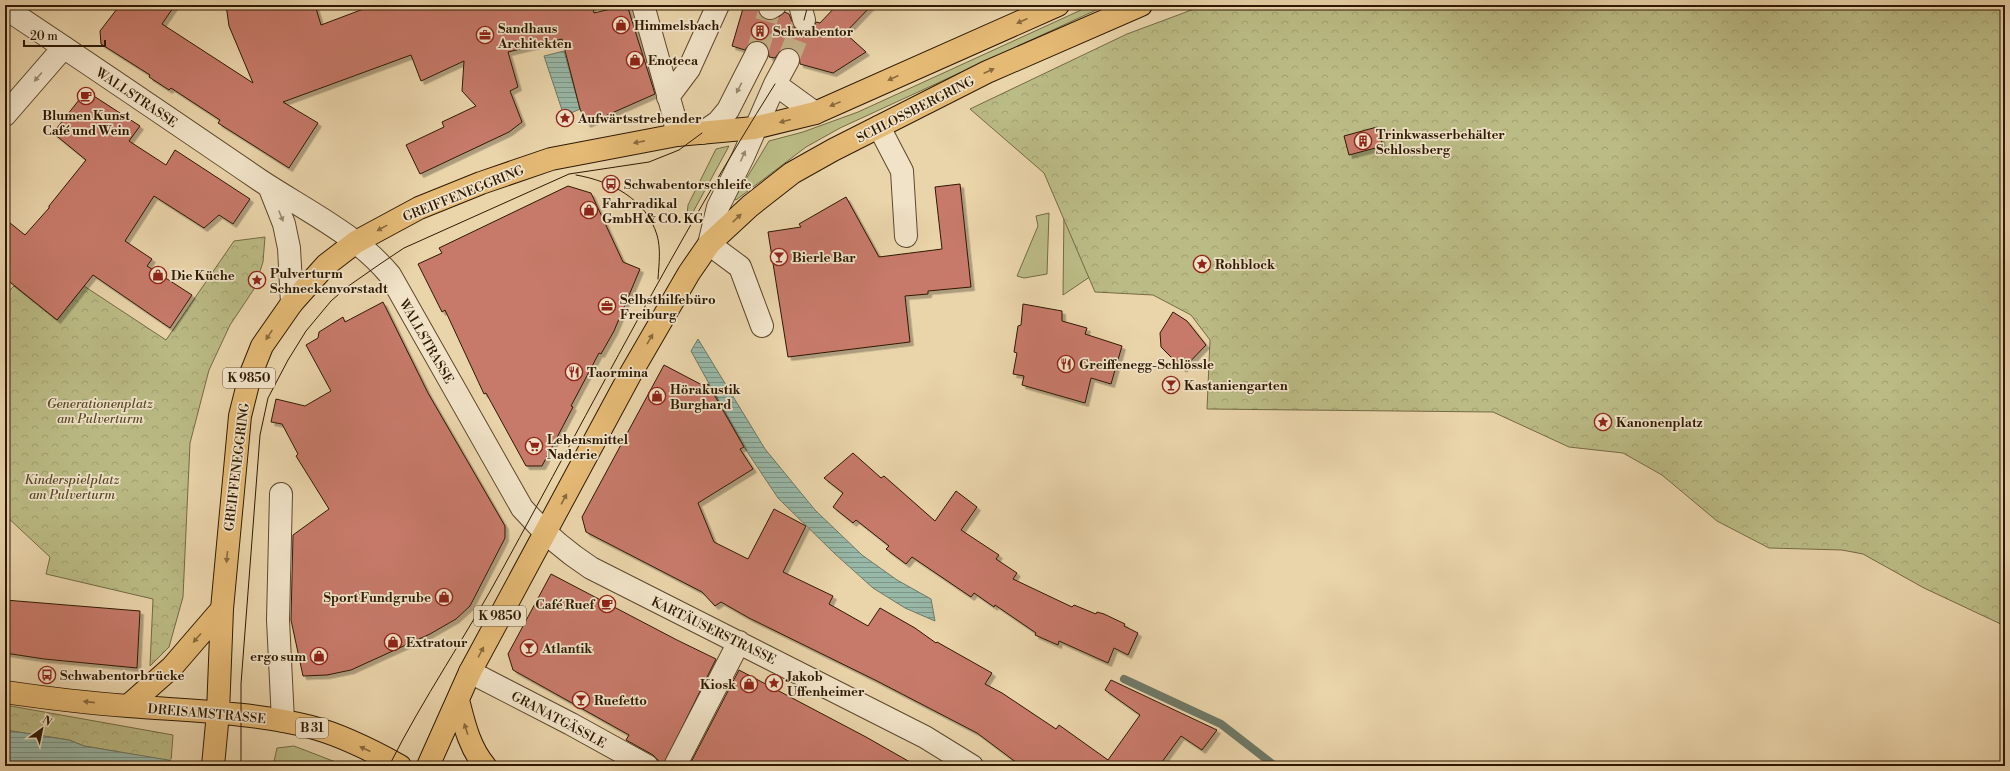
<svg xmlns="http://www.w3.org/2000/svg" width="2010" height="771" viewBox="0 0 2010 771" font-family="'Libre Bodoni',serif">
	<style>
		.grass { fill: #bbbb85; stroke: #746a44 }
		.forest { fill: url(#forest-crowns); stroke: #746a44 }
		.water { fill: url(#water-rules); stroke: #6e7866 }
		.pier { fill: #ead4aa }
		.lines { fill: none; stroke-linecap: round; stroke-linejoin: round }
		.stream { stroke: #6e7866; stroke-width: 8 }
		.building { fill: #c77a6b; stroke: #2e1902; filter: url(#shadow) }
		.minor-tunnel { stroke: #c4af88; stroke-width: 22; stroke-dasharray: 22 11; stroke-linecap: butt }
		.minor-casing { stroke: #5d482c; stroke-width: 24 }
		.major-casing { stroke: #2e1902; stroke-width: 24 }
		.minor { stroke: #f1e3c8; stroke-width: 22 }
		.major { stroke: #e5ba75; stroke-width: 22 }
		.tram { stroke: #2e1902; stroke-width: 1 }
		.oneway { fill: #8a6a3c }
		.oneway2 { fill: #99886f }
		.labels { text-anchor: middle; stroke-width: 3.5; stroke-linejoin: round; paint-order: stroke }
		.shield { fill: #f1e3c8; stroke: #68563d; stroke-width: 1 }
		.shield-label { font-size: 12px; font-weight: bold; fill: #2e1902 }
		.poi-label { font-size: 13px; font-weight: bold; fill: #2e1902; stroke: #f1e3c8; text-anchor: start }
		.street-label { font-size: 13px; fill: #2e1902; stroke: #f1e3c8 }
		.park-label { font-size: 13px; font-style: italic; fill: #584a29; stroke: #f1e3c8 }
	</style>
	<defs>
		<pattern id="forest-crowns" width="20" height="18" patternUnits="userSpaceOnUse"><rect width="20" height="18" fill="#bbbb85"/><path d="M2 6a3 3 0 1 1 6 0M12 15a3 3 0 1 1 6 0" fill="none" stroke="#a1a071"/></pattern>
		<pattern id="water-rules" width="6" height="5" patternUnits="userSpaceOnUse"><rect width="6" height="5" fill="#98b8a8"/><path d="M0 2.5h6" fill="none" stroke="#7c9587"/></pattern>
		<filter id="shadow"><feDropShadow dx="3.5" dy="3.5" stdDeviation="0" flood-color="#0004"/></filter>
	</defs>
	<rect width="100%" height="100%" fill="#ead4aa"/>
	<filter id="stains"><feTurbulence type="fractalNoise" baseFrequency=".005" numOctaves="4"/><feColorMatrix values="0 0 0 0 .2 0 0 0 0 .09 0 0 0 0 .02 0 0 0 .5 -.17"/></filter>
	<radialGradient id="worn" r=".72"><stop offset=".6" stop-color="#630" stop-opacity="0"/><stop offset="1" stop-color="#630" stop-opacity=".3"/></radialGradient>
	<path class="grass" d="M1092 5H1107L840 128 806 147 736 200 734 199 769 141 803 132 858 112Z
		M729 146 686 225 688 205 716 149Z
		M1064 211 1106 266 1063 295Z
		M1049 213 1047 274 1024 278 1017 276 1038 226 1036 216Z
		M294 746 346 766H311L294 761 292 766H273L277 748Z"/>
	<path class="forest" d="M1205 5H2005V626L1924 588 1863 554 1842 550 1769 548 1717 521 1662 475 1623 453 1569 447 1493 412 1207 409 1210 340 1191 315 1153 295 1095 292 1044 173 970 109 1127 34Z
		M265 237 263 262 254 289 230 325 209 370 190 443 183 597 169 647 150 666 153 599 46 574 50 557 5 515V289L6 288 10 290 14 286 57 320 84 286 166 340 234 241Z
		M5 705 173 735 171 761 84 746 69 740 5 730Z"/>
	<path class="water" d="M564 51 580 109 564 116 544 56Z
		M698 339 765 449 815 510 862 555 897 580 931 599 935 621 905 608 873 588 834 553 778 498 744 447 691 351Z
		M5 730 69 740 84 746 204 766H5Z"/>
	<path class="pier" d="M171 759 205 764 206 766H170Z"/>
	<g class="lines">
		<path class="stream" d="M1124 679 1221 724 1275 766"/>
	</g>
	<path class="building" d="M120 5H175L162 24 253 83 229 26 226 5H315L321 25 374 5H592L594 13 627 5 655 94 587 124 580 109 562 39 508 52 518 87 510 91 522 122 509 132 420 174 406 145 444 127 442 122 476 106 462 91 464 61 421 81 411 55 283 102 318 123 289 168 218 123 220 120 171 88 169 90 149 77 150 75 101 44 100 31Z
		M744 5H758L760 15 764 19 770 20 776 19 785 12 789 14 795 29 800 32H807L813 29 816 22 820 23 837 5H872L845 33 866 52 833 73 800 64 799 54 794 49 787 48 782 49 775 58 769 57 768 47 762 42 756 41 751 42 745 50 732 46Z
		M86 91 140 126 129 141 166 165 175 150 250 199 233 224 219 215 204 228 154 196 125 241 152 259 147 266 192 295 170 328 93 275 57 320 5 278V219L25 235 49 208V206L86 160 53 133Z
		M1377 127 1383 146 1349 155 1344 136Z
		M960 184 971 287 928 291V294L905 296 910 342 788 357 768 232 801 227 799 224 846 197 879 257 942 249 935 187Z
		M568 186 591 193 623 262 640 269 614 331 601 354 599 353 571 406 573 407 542 466H526L486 393 484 394 445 310 442 312 418 264 442 253 439 248Z
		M383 302 428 393 505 526V538L470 606 456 619 430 634 351 670 327 675 303 676 291 620 293 535 329 509 296 456 298 454 282 424 271 422 276 399 305 406 331 391 306 345 318 338 319 332 343 317 345 322Z
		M1023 304 1062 311V321L1087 328 1085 334 1122 346 1111 384 1091 378 1085 403 1022 385 1024 376 1013 374 1017 353 1014 352 1018 326 1021 325Z
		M1173 312 1187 321 1206 345 1183 369 1161 347 1160 333Z
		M664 365 704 386 708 384 744 447 740 449 753 469 698 503 714 542 748 559 774 509 806 526 783 572 833 596 829 604 868 626 880 608 915 628 936 643 937 642 992 673 985 684 1002 693 1056 729 1059 725 1108 760 1140 715 1105 690 1111 680 1217 730 1202 750 1181 736 1159 766H1021L977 733 877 681 749 618 721 602 715 606 702 592 586 532 582 517Z
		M853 453 881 478 884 476 935 521 956 491 977 507 961 530 999 555 996 559 1017 573 1013 579 1072 607 1074 605 1096 614 1097 612 1104 614 1125 624 1124 626 1138 633 1128 655 1114 648 1108 663 1059 641 1058 645 1035 635 1036 633 995 605 994 607 974 593 971 597 912 557 906 564 886 549 889 546 856 520 853 523 833 507 843 493 824 478Z
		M551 574 677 640 716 659 663 766H659L658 760 653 755 626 740 629 735 513 670 508 654Z
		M5 600 140 611 137 668 44 659 5 653Z
		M739 670 866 737 917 766H689Z"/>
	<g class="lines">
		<path class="minor-tunnel" d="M757 53 770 8
			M788 60 804 20"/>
		<defs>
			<path id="minor" d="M643 5 674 116 677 135
				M800 5 804 20
				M5 8C91 65 176 123 261 181 305 210 356 234 390 275L522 508C543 532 565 551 591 568L925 737 972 766
				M770 8 775 5
				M775 84 815 113
				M668 97 689 69 718 5
				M5 115 64 47
				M879 127 902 171 906 236
				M702 133 718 122 728 110 757 53
				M269 186 284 224 289 248 292 303
				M762 326 740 267 709 244 718 207 743 157 775 84 788 60
				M281 494 278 620 283 721
				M470 672 571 724 647 766
				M675 766 739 642"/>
			<path id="major" d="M5 692C46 698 87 703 128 706 190 711 251 712 311 727 341 735 373 751 400 766
				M458 700C464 723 469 747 485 766
				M128 706 172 667 222 609
				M213 766 218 713 222 609 240 416 250 376 262 346 292 303 326 265 356 242 419 208 481 183 551 159 677 135 754 128 815 113 1058 5
				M428 766 470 672 631 373 689 273 709 244 750 206 792 173 833 150 987 72 1141 5"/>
		</defs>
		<use href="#minor" class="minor-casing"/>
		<use href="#major" class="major-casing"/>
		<use href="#minor" class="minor"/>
		<use href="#major" class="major"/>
		<path class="tram" d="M770 8 772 5
			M804 20 808 5
			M576 175C611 181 646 199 657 235 661 249 659 264 658 279
			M241 766V684L260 435 268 398 288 360 306 331 331 301 347 287 380 264 404 248 569 174 649 162 679 150 702 133
			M389 766C423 698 467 635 503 568 592 406 676 241 775 84"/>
	</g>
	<defs><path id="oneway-solid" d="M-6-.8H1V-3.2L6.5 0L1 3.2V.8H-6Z"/></defs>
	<g class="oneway">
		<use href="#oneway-solid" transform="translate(1022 21) rotate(156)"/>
		<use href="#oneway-solid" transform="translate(989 71) rotate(-25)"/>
		<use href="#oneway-solid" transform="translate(893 78) rotate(155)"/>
		<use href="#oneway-solid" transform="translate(835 104) rotate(158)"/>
		<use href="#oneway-solid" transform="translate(785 121) rotate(165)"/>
		<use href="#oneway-solid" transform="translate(639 142) rotate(169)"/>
		<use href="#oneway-solid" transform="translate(737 218) rotate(-43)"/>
		<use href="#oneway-solid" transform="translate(382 228) rotate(151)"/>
		<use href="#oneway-solid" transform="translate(269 335) rotate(123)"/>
		<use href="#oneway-solid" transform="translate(650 339) rotate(-60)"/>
		<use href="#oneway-solid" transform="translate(564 499) rotate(-62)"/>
		<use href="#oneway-solid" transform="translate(227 557) rotate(95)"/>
		<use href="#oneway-solid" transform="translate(197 638) rotate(131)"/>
		<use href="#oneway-solid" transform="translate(481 652) rotate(-62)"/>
		<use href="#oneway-solid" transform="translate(89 702) rotate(-174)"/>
		<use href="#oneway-solid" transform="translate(466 729) rotate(-108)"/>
		<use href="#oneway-solid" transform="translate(365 749) rotate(-155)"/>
	</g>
	<g class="oneway2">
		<use href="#oneway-solid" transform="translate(38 77) rotate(131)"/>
		<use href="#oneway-solid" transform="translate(739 88) rotate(117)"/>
		<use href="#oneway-solid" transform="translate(743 156) rotate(-66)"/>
		<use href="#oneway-solid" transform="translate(281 216) rotate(68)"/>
	</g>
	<defs>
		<symbol id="shop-ring" viewBox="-11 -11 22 22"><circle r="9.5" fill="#f1e3c8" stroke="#8f2418" stroke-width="1.5"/><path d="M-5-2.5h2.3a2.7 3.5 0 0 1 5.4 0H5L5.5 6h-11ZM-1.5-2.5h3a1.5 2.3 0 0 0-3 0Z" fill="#8f2418"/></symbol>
		<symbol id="building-ring" viewBox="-11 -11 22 22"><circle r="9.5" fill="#f1e3c8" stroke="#8f2418" stroke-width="1.5"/><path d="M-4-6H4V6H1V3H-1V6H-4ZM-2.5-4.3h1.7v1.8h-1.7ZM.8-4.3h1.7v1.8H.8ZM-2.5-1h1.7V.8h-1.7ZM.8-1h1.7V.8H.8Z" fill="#8f2418"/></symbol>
		<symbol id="office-ring" viewBox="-11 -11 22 22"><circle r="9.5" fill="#f1e3c8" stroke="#8f2418" stroke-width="1.5"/><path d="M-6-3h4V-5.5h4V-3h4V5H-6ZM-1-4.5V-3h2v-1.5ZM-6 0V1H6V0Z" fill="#8f2418"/></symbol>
		<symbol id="cafe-ring" viewBox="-11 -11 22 22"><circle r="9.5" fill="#f1e3c8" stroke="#8f2418" stroke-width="1.5"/><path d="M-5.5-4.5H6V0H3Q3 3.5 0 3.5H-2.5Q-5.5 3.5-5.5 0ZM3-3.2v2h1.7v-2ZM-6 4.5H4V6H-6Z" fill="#8f2418"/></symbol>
		<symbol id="sight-ring" viewBox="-11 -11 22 22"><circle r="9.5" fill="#f1e3c8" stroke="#8f2418" stroke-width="1.5"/><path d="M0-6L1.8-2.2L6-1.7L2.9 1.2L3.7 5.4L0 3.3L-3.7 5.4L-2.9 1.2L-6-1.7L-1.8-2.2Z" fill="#8f2418"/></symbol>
		<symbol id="bus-ring" viewBox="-11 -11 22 22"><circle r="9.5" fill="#f1e3c8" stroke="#8f2418" stroke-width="1.5"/><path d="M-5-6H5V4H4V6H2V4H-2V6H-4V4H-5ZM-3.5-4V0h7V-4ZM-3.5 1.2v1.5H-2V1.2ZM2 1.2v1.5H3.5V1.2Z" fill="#8f2418"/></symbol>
		<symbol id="bar-ring" viewBox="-11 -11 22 22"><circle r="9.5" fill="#f1e3c8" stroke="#8f2418" stroke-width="1.5"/><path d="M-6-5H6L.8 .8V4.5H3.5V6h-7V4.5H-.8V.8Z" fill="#8f2418"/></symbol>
		<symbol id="restaurant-ring" viewBox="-11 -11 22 22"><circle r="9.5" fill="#f1e3c8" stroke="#8f2418" stroke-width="1.5"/><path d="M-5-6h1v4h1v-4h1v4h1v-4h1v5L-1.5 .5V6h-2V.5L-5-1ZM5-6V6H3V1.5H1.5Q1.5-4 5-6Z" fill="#8f2418"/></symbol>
		<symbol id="supermarket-ring" viewBox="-11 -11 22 22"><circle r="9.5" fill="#f1e3c8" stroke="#8f2418" stroke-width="1.5"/><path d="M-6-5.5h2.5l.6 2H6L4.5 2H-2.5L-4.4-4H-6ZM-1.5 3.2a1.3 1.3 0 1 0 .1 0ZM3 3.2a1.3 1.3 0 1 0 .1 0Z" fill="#8f2418"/></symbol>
	</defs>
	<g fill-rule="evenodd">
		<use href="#shop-ring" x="611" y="15" width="20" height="20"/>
		<use href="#building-ring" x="750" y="21" width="20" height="20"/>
		<use href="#office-ring" x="475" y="25" width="20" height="20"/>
		<use href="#shop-ring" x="625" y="50" width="20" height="20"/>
		<use href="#cafe-ring" x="76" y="86" width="20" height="20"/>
		<use href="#sight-ring" x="555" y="108" width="20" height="20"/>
		<use href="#building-ring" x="1353" y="131" width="20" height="20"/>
		<use href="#bus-ring" x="601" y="174" width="20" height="20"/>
		<use href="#shop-ring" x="579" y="200" width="20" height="20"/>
		<use href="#bar-ring" x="769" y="247" width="20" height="20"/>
		<use href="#sight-ring" x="1192" y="254" width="20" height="20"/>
		<use href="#shop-ring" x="148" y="265" width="20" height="20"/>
		<use href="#sight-ring" x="247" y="270" width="20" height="20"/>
		<use href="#office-ring" x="597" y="296" width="20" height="20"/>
		<use href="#restaurant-ring" x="1056" y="354" width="20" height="20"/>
		<use href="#restaurant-ring" x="564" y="362" width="20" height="20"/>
		<use href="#bar-ring" x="1161" y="375" width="20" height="20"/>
		<use href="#shop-ring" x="647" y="386" width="20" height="20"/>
		<use href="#sight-ring" x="1593" y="412" width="20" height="20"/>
		<use href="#supermarket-ring" x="524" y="436" width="20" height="20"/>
		<use href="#shop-ring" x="434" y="587" width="20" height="20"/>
		<use href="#cafe-ring" x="597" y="594" width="20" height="20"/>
		<use href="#shop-ring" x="383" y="632" width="20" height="20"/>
		<use href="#bar-ring" x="519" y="638" width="20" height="20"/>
		<use href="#shop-ring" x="309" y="646" width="20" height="20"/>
		<use href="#bus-ring" x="37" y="665" width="20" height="20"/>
		<use href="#sight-ring" x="764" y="673" width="20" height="20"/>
		<use href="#shop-ring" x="739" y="674" width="20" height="20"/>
		<use href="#bar-ring" x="571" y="690" width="20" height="20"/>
	</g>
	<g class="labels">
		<g class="shield">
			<rect x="223" y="368" width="52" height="20" rx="3"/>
			<rect x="474" y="606" width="52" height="20" rx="3"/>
			<rect x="296" y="718" width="32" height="20" rx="3"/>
		</g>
		<g class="shield-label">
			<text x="249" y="382">K 9850</text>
			<text x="500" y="620">K 9850</text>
			<text x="312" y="732">B 31</text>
		</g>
		<g class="poi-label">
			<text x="634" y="30">Himmelsbach</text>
			<text x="498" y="33">Sandhaus<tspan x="498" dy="15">Architekten</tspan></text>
			<text x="773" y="36">Schwabentor</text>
			<text x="648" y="65">Enoteca</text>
			<text x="86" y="120" text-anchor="middle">Blumen Kunst<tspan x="86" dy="15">Café und Wein</tspan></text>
			<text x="578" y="123">Aufwärtsstrebender</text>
			<text x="1376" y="139">Trinkwasserbehälter<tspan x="1376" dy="15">Schlossberg</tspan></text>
			<text x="624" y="189">Schwabentorschleife</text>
			<text x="602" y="208">Fahrradikal<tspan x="602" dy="15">GmbH &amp; CO. KG</tspan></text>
			<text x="792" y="262">Bierle Bar</text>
			<text x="1215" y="269">Rohblock</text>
			<text x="270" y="278">Pulverturm<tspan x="270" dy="15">Schneckenvorstadt</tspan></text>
			<text x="171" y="280">Die Küche</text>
			<text x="620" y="304">Selbsthilfebüro<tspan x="620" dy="15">Freiburg</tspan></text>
			<text x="1079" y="369">Greiffenegg-Schlössle</text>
			<text x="587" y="377">Taormina</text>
			<text x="1184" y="390">Kastaniengarten</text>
			<text x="670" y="394">Hörakustik<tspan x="670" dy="15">Burghard</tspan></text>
			<text x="1616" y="427">Kanonenplatz</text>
			<text x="547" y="444">Lebensmittel<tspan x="547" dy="15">Naderie</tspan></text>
			<text x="431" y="602" text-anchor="end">Sport Fundgrube</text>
			<text x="594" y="609" text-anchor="end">Café Ruef</text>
			<text x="406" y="647">Extratour</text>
			<text x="542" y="653">Atlantik</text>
			<text x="306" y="661" text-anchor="end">ergo sum</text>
			<text x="60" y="680">Schwabentorbrücke</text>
			<text x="787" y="681">Jakob<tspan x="787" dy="15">Uffenheimer</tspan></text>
			<text x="736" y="689" text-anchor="end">Kiosk</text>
			<text x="594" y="705">Ruefetto</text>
		</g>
		<g class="street-label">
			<text transform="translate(137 97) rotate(34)" y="5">WALLSTRASSE</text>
			<text transform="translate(915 109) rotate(-27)" y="5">SCHLOSSBERGRING</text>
			<text transform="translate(463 193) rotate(-22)" y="5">GREIFFENEGGRING</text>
			<text transform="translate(427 341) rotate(60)" y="5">WALLSTRASSE</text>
			<text transform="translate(236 467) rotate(-83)" y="5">GREIFFENEGGRING</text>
			<text transform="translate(714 630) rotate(26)" y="5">KARTÄUSERSTRASSE</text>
			<text transform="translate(207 713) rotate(5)" y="5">DREISAMSTRASSE</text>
			<text transform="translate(559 719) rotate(28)" y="5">GRANATGÄSSLE</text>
		</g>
		<g class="park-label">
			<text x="100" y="408">Generationenplatz<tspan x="100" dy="15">am Pulverturm</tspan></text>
			<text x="72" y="484">Kinderspielplatz<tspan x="72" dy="15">am Pulverturm</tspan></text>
		</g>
	</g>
	<rect width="2010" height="771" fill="none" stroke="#ead4aa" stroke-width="20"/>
	<rect x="6" y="6" width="1998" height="759" fill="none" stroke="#2e1902" stroke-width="2"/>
	<rect x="10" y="10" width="1990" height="751" fill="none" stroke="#2e1902"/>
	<g transform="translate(42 729) rotate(33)" stroke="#f1e3c8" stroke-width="3" paint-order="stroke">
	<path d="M0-3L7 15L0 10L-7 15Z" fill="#2e1902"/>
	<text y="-6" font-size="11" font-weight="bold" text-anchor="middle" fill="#2e1902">N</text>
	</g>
	<path d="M24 40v6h81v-6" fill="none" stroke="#2e1902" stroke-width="2"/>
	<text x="30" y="40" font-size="12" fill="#2e1902" stroke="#f1e3c8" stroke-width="3" paint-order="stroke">20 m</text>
	<rect width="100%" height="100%" filter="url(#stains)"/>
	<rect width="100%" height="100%" fill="url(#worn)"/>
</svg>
